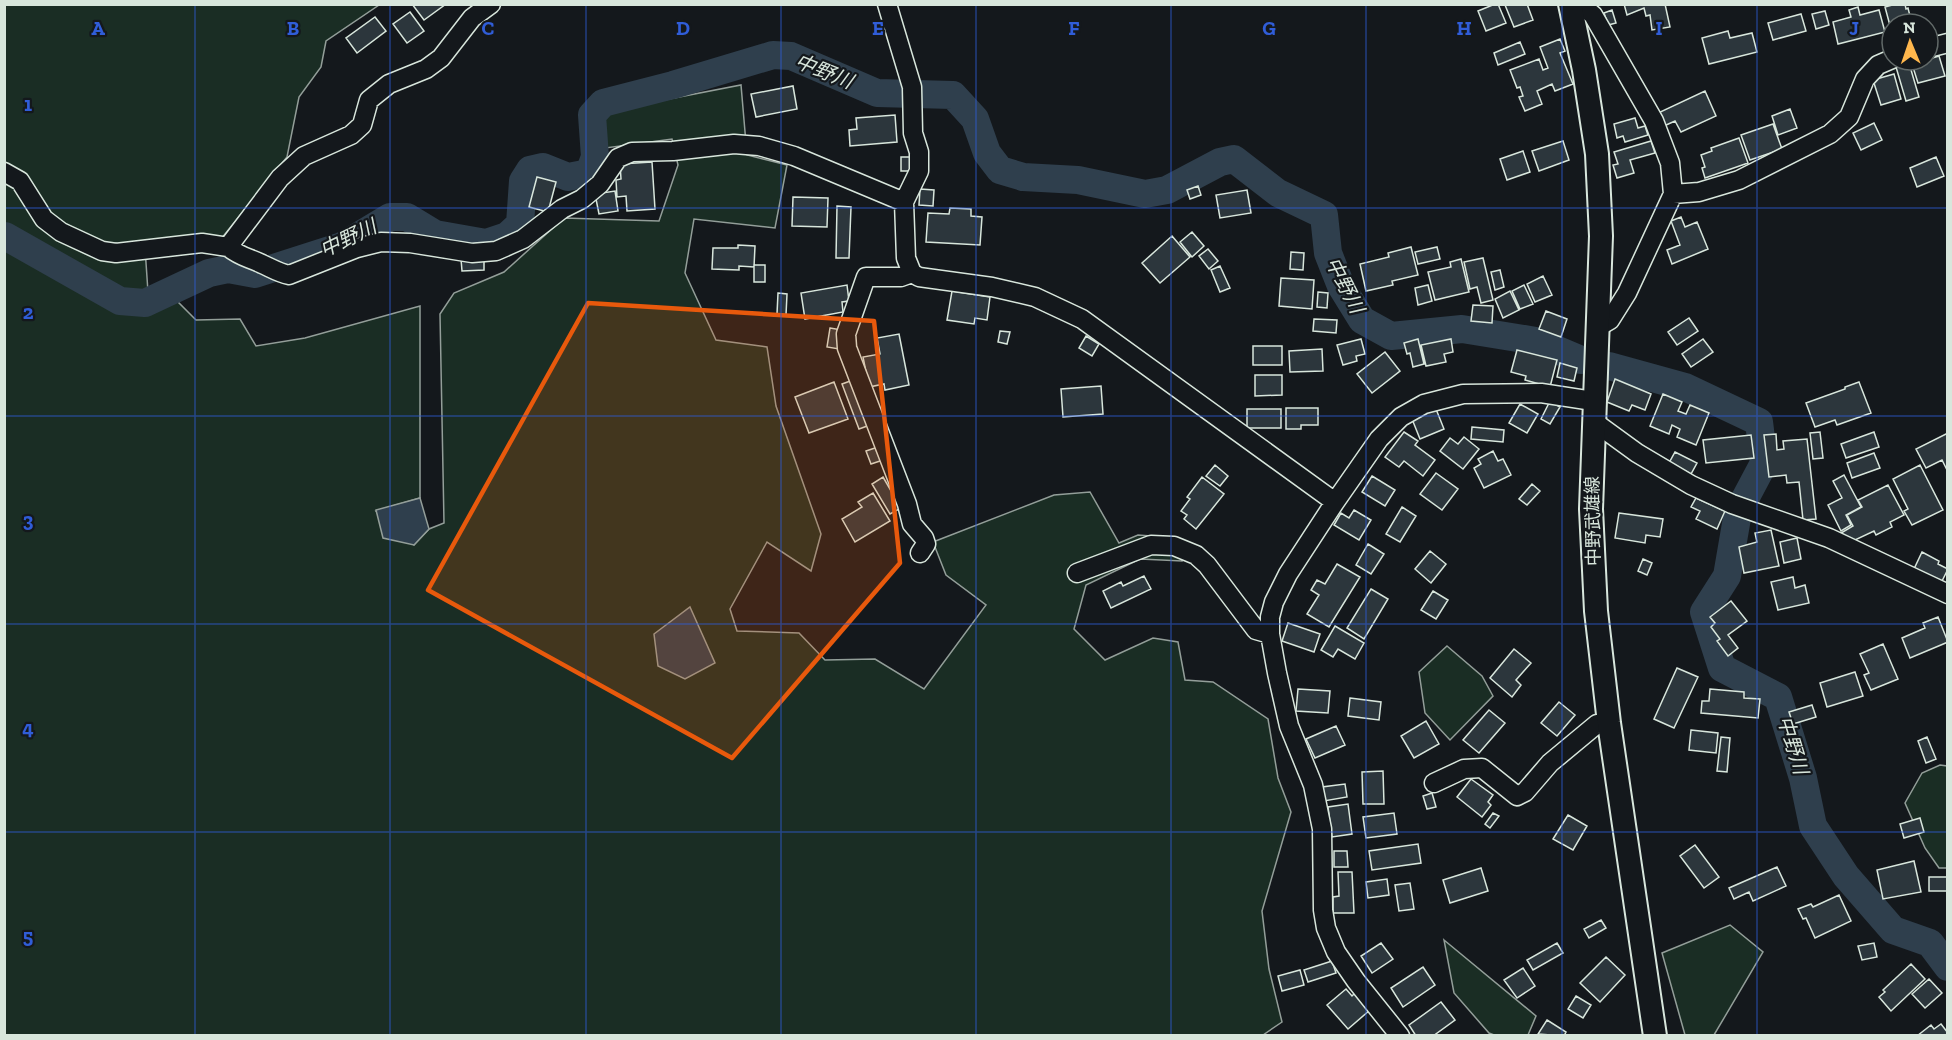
<svg xmlns="http://www.w3.org/2000/svg" width="1952" height="1040" viewBox="0 0 1952 1040" font-family="'Zilla Slab','Noto Sans JP',serif">
	<style>
		.green { fill: #1a2d24; stroke: #939e99; stroke-width: 1.5 }
		.water { fill: #2f3f4d; stroke: #939e99; stroke-width: 1.5 }
		.lines { fill: none; stroke-linecap: round; stroke-linejoin: round }
		.canal { stroke: #2f3f4d; stroke-width: 16 }
		.river { stroke: #2f3f4d; stroke-width: 28 }
		.building { fill: #2c363c; stroke: #d8e6dc; stroke-width: 1.5 }
		.minor-casing { stroke: #d8e6dc; stroke-width: 21 }
		.major-casing { stroke: #d8e6dc; stroke-width: 26 }
		.minor { stroke: #14181c; stroke-width: 18 }
		.major { stroke: #14181c; stroke-width: 22 }
		.marked { fill: #e8590c; fill-opacity: 0.2; stroke: #e8590c; stroke-width: 4.5; stroke-linejoin: round }
		.grid { fill: none; stroke: #305dd8; stroke-width: 1.5; stroke-opacity: 0.55 }
		.labels { text-anchor: middle; stroke-width: 4.5; stroke-linejoin: round; paint-order: stroke }
		.street-label { font-size: 18px; fill: #d8e6dc; stroke: #14181c }
		.water-label { font-size: 20px; font-style: italic; fill: #d8e6dc; stroke: #14181c }
		.grid-label { font-size: 20px; text-anchor: middle; font-weight: bold; fill: #305dd8; stroke: #14181c; stroke-width: 4.5; stroke-linejoin: round; paint-order: stroke }
	</style>
	<rect width="100%" height="100%" fill="#14181c"/>
	<path class="green" d="M5 5H379L326 41 321 67 299 97 287 157 221 239 145 248 148 292 178 302 196 320 240 319 256 346 305 338 420 306V498L376 511 414 545 429 529 444 523 440 314 454 293 504 272 564 218 659 221 678 165 672 139 598 149 602 112 741 85 747 155 787 165 775 228 694 219 685 273 716 340 767 347 776 406 821 534 811 571 767 542 730 609 737 631 799 633 825 660 875 659 924 689 986 605 946 575 933 542 1054 495 1090 492 1119 543 1138 535 1178 538 1182 561 1140 559 1086 585 1074 629 1105 660 1153 638 1178 642 1185 680 1213 682 1268 719 1278 778 1291 812 1262 911 1269 969 1282 1022 1263 1035 5 1036Z
		M1447 646 1482 676 1493 696 1450 740 1425 713 1419 672Z
		M1940 765 1947 766V868H1939L1925 848 1905 803 1922 773Z
		M1730 925 1763 952 1714 1035H1685L1662 953Z
		M1444 940 1536 1016 1528 1035H1494L1489 1033 1454 993Z"/>
	<path class="water" d="M420 498 429 529 414 545 383 538 376 510Z
		M690 607 715 663 685 679 658 666 654 634Z"/>
	<g class="lines">
		<path class="canal" d="M4 236H5"/>
		<path class="river" d="M5 236 120 301 145 303 209 273 228 269 255 274 342 246 390 217H407L435 234 486 243 507 236 520 224 523 181 530 170 543 167 568 177 589 173 595 157 592 115 603 103 673 85 773 55 791 56 877 93 953 95 975 119 987 153 1000 170 1023 177 1078 180 1145 194 1167 190 1220 162 1234 159 1278 193 1324 215 1328 253 1341 286 1362 320 1391 336 1462 329 1536 341 1581 360
			M1609 366 1685 387 1759 422 1764 463 1738 512 1727 576 1704 612 1722 668 1778 697 1803 778 1813 826 1846 876 1893 930 1930 943 1948 967"/>
	</g>
	<path class="building" d="M412 4H446L424 20Z
		M1495 4H1498L1506 23 1486 31 1478 11Z
		M1527 4 1533 20 1514 27 1505 5Z
		M1624 4H1665L1670 27 1652 30 1650 15 1646 16 1644 8 1627 15Z
		M1896 4H1905L1906 9 1908 8 1912 24H1892V33L1885 7Z
		M1858 7 1860 15 1879 10 1885 32 1838 44 1833 22 1851 17 1849 10Z
		M1612 10 1616 23 1608 25 1604 13Z
		M1825 11 1829 25 1816 29 1812 14Z
		M410 12 424 31 407 43 393 24Z
		M1801 14 1806 31 1773 40 1768 23Z
		M375 17 386 31 357 53 346 38Z
		M1728 31 1730 38 1752 33 1757 52 1709 64 1702 38Z
		M1560 39 1565 51 1560 53 1573 84 1555 91 1552 84 1537 91 1542 104 1525 111 1519 97 1523 96 1520 87 1517 88 1510 70 1539 59 1543 70 1548 68 1540 47Z
		M1520 42 1525 54 1498 65 1494 53Z
		M1939 56 1945 76 1918 83 1912 64Z
		M1909 63 1919 97 1906 101 1896 67Z
		M1894 74 1901 99 1881 105 1873 80Z
		M793 86 797 109 756 117 751 94Z
		M1705 91 1716 116 1681 132 1675 121 1664 126 1658 113Z
		M1790 109 1797 128 1778 135 1772 116Z
		M895 115 897 142 850 146 849 130 857 129 856 118Z
		M1635 118 1638 128 1645 126 1648 135 1625 142 1623 136 1617 138 1614 124Z
		M1874 123 1882 140 1861 150 1853 133Z
		M1773 124 1782 149 1750 160 1741 135Z
		M1739 138 1748 163 1705 178 1702 168 1705 167 1701 155 1712 151 1711 148Z
		M1563 141 1569 160 1539 171 1532 151Z
		M1651 141 1655 153 1630 160 1634 173 1617 178 1613 165 1618 164 1614 152Z
		M1523 151 1530 172 1507 180 1500 159Z
		M901 157H912V171H901Z
		M1936 157 1944 176 1917 187 1910 168Z
		M652 162 655 209 627 211 626 196 617 197 616 180 621 179 620 164Z
		M537 177 556 182 548 212 529 207Z
		M1198 186 1201 195 1190 199 1187 190Z
		M920 189 934 190 933 206 919 205Z
		M1247 190 1251 213 1220 218 1216 195Z
		M615 191 618 211 599 214 595 194Z
		M793 197 828 198 827 227 792 226Z
		M837 206 851 207 849 258H836Z
		M950 208 971 209V216L982 217 980 245 926 242 928 213 949 214Z
		M1681 217 1685 227 1697 222 1708 249 1672 264 1667 250 1680 245 1671 221Z
		M1192 232 1204 246 1192 257 1180 242Z
		M1172 236 1190 257 1160 283 1142 263Z
		M738 245 755 246 754 267 739 266V270L712 269 713 248H738Z
		M1411 247 1418 275 1392 281 1393 285 1366 291 1360 264 1389 257 1388 253Z
		M1437 247 1440 259 1418 264 1415 252Z
		M1208 249 1218 261 1209 269 1199 256Z
		M1291 252 1304 253 1303 270 1290 269Z
		M484 258V270L462 271 461 259Z
		M1483 258 1493 300 1481 303 1477 287 1470 289 1464 262Z
		M1461 259 1469 292 1435 300 1428 272 1451 267 1450 262Z
		M754 265H765V282H754Z
		M1220 266 1230 288 1220 292 1211 270Z
		M1500 270 1504 287 1495 290 1491 272Z
		M1543 276 1552 295 1535 302 1527 284Z
		M1281 278 1314 280 1312 309 1279 306Z
		M847 285 849 301 842 302 843 312 805 319 801 293Z
		M1428 285 1432 301 1418 305 1415 288Z
		M1524 285 1533 304 1520 309 1512 291Z
		M952 291 990 297 987 320 975 318 974 324 947 320Z
		M1510 291 1519 310 1503 318 1495 299Z
		M1318 292 1328 293 1327 308 1317 307Z
		M778 293 787 294 786 315 777 314Z
		M1473 305 1493 306 1492 323 1471 321Z
		M1546 311 1567 319 1561 337 1539 329Z
		M1689 318 1698 331 1677 345 1668 332Z
		M1314 319 1337 320 1336 333 1313 331Z
		M830 328 842 330 839 349 827 347Z
		M1000 331 1010 332 1007 344 998 342Z
		M899 334 909 385 885 390 884 384 869 387 863 357 880 354 877 338Z
		M1086 336 1099 344 1092 356 1079 348Z
		M1361 339 1365 354 1356 356 1357 361 1343 365 1337 345Z
		M1418 339 1424 364 1413 367 1410 353 1407 354 1404 343Z
		M1451 339 1453 352 1444 354 1446 362 1426 366 1421 345Z
		M1703 339 1713 352 1691 367 1682 354Z
		M1253 346H1282V365H1253Z
		M1322 349 1323 371 1290 372 1289 351Z
		M1517 350 1557 360 1550 387 1525 380 1526 376 1511 372Z
		M1385 352 1400 371 1372 393 1357 374Z
		M1560 363 1577 368 1574 381 1557 377Z
		M1255 375H1282V395L1255 396Z
		M1615 379 1651 394 1645 410 1632 405 1629 411 1607 402Z
		M853 380 870 425 859 429 842 384Z
		M834 382 848 419 809 433 795 397Z
		M1859 382 1871 413 1837 425 1835 420 1815 427 1806 403 1845 389V387Z
		M1101 386 1103 414 1063 417 1061 389Z
		M1663 394 1682 402 1678 411 1686 414 1690 405 1709 413 1696 445 1677 437 1680 429 1672 425 1669 434 1650 426Z
		M1550 401 1560 407 1550 424 1541 419Z
		M1520 404 1538 414 1527 433 1509 423Z
		M1286 408H1318V425H1301V429H1286Z
		M1247 409H1281V428H1247Z
		M1436 409 1444 429 1420 439 1412 419Z
		M1472 427 1504 430 1503 442 1471 439Z
		M1404 432 1418 441 1415 445 1435 460 1423 476 1404 461 1399 467 1385 457Z
		M1820 432 1823 458 1813 459 1810 433Z
		M1874 432 1879 447 1846 458 1841 444Z
		M1948 433V472L1942 460 1926 468 1916 449Z
		M1776 434 1777 450 1784 449 1783 441 1807 439 1816 519 1803 520 1799 482 1787 483 1786 475 1769 477 1764 435Z
		M1751 435 1754 458 1706 463 1703 440Z
		M1464 437 1479 449 1463 469 1440 451 1450 438 1458 444Z
		M878 447 883 460 871 464 866 451Z
		M1493 451 1498 461 1503 459 1511 475 1484 488 1474 468 1481 464 1478 459Z
		M1675 452 1697 463 1691 474 1669 463Z
		M1874 453 1880 468 1852 478 1847 463Z
		M1215 465 1228 476 1220 486 1206 476Z
		M1920 465 1943 510 1912 525 1904 511 1908 509 1893 479Z
		M1436 473 1458 489 1442 510 1420 494Z
		M1844 475 1861 507 1846 515 1851 525 1841 531 1828 505 1842 498 1833 481Z
		M1372 476 1395 490 1385 506 1362 492Z
		M883 477 901 508 890 514 872 484Z
		M1202 477 1224 494 1196 529 1184 519 1187 515 1181 511 1190 499 1187 497Z
		M1532 484 1540 491 1527 505 1519 499Z
		M1888 485 1904 515 1890 522 1892 527 1876 535 1874 531 1853 541 1841 533 1853 526 1847 515 1862 507 1858 500Z
		M873 493 890 521 855 542 842 519 862 507 858 502Z
		M1696 498 1725 511 1717 529 1696 519 1700 511 1691 507Z
		M1402 507 1416 516 1400 542 1386 534Z
		M1354 510 1371 520 1359 540 1334 525 1341 513 1349 518Z
		M1619 513 1663 519 1660 537 1646 535 1645 543 1615 538Z
		M1771 530 1779 566 1744 573 1739 547 1757 542 1755 533Z
		M1797 538 1801 559 1784 563 1780 542Z
		M1368 544 1384 554 1371 574 1356 565Z
		M1430 551 1446 564 1431 583 1415 569Z
		M1922 552 1939 561 1938 564 1948 569 1941 583 1914 569Z
		M1643 559 1652 563 1647 575 1638 571Z
		M1337 564 1360 577 1329 627 1307 614 1319 595 1311 590 1317 580 1325 584Z
		M1144 576 1151 589 1111 608 1103 591 1121 582 1123 586Z
		M1793 577 1795 588 1805 585 1809 603 1778 610 1771 582Z
		M1371 589 1388 599 1364 639 1347 628Z
		M1433 591 1448 600 1436 619 1421 610Z
		M1731 601 1747 621 1728 635 1738 648 1728 656 1717 641 1720 639 1711 627 1715 623 1710 617Z
		M1938 617 1948 642 1910 658 1902 638 1925 628 1923 623Z
		M1288 623 1320 634 1314 652 1282 641Z
		M1335 626 1364 643 1355 659 1338 649 1333 657 1321 650Z
		M1883 644 1898 679 1871 690 1864 675 1869 673 1860 654Z
		M1514 649 1531 663 1516 680 1521 685 1512 697 1490 678Z
		M1677 668 1698 677 1674 728 1654 719Z
		M1855 672 1863 696 1827 707 1820 683Z
		M1298 689 1330 691 1328 713 1296 711Z
		M1710 689 1744 692V698L1760 699 1758 718 1701 713 1702 701H1709Z
		M1350 698 1381 702 1379 720 1348 716Z
		M1559 702 1575 715 1557 736 1541 723Z
		M1812 705 1816 717 1793 724 1789 712Z
		M1489 710 1505 723 1479 753 1463 740Z
		M1426 721 1439 744 1414 758 1401 736Z
		M1336 726 1345 745 1315 758 1306 739Z
		M1691 730 1718 733 1716 753 1689 750Z
		M1721 737 1730 738 1727 772 1717 771Z
		M1927 737 1936 759 1926 763 1918 741Z
		M1383 771 1384 804H1363L1362 772Z
		M1471 779 1493 795 1488 802 1491 805 1482 817 1457 797Z
		M1345 784 1347 797 1324 801 1322 787Z
		M1432 793 1436 807 1427 809 1423 796Z
		M1348 804 1352 834 1332 837 1328 807Z
		M1394 813 1397 834 1366 838 1363 817Z
		M1493 813 1499 816 1490 828 1485 824Z
		M1568 815 1587 826 1573 850 1553 839Z
		M1920 818 1924 832 1904 838 1900 824Z
		M1418 844 1421 863 1372 870 1369 851Z
		M1695 845 1719 877 1704 888 1680 856Z
		M1334 851H1347L1348 867H1334Z
		M1914 861 1921 892 1883 899 1877 870Z
		M1777 867 1786 886 1753 901 1749 892 1734 899 1729 888Z
		M1481 868 1488 891 1450 903 1443 880Z
		M1338 872H1352L1354 913H1333V897L1339 896Z
		M1929 877H1948V891H1929Z
		M1387 879 1389 895 1368 898 1366 882Z
		M1410 883 1414 909 1399 911 1395 885Z
		M1839 895 1851 921 1815 938 1806 918 1803 919 1798 909 1811 904 1813 907Z
		M1601 920 1606 928 1589 938 1584 929Z
		M1381 943 1393 959 1372 973 1361 956Z
		M1557 943 1563 953 1533 970 1527 960Z
		M1874 943 1877 957 1862 960 1858 946Z
		M1606 957 1625 975 1600 1002 1580 983Z
		M1332 961 1336 973 1308 982 1304 970Z
		M1911 964 1925 979 1891 1011 1879 997 1885 992 1883 990Z
		M1423 967 1435 985 1403 1007 1391 988Z
		M1523 968 1535 986 1517 998 1504 980Z
		M1300 970 1304 985 1282 991 1278 976Z
		M1929 979 1942 993 1925 1008 1912 994Z
		M1346 989 1352 996 1355 993 1370 1010 1348 1029 1327 1005Z
		M1576 996 1591 1005 1583 1018 1568 1009Z
		M1441 1002 1455 1020 1433 1036H1416L1409 1025Z
		M1547 1020 1566 1032 1564 1036 1538 1034Z
		M1941 1024 1948 1033V1036H1917L1931 1025 1934 1029Z"/>
	<g class="lines">
		<defs>
			<path id="minor" d="M887 4 912 87 913 133 919 152V171L904 202 906 258 912 273 919 277 992 287 1035 297 1082 319 1335 502
				M1580 4 1593 15 1654 121 1670 163 1673 194 1627 293 1610 320 1598 327
				M1928 48 1948 43
				M4 172 20 181 44 219 61 232 102 251 116 253 202 243 228 247 280 178 304 156 351 135 362 125 369 100 389 84 426 69 441 58 472 18 491 4
				M1673 194 1699 192 1739 180 1830 134 1849 117 1865 79 1878 65 1892 59
				M228 247C242 258 248 257 262 264 271 268 279 273 289 275L357 248 381 242 410 243 472 253 496 251 523 239 562 209 582 199 600 184 618 158 632 152 673 151 734 144 759 146 794 156 904 202
				M912 273 901 277H866L846 334 847 348 907 504 912 524 924 538 926 544 920 553
				M1593 421 1637 453 1691 485 1732 504 1829 538 1948 594
				M1077 573 1151 545 1174 546 1196 555 1207 565 1256 630 1270 634
				M1434 783 1464 769 1482 768 1517 796 1525 792 1550 763 1597 724 1609 723
				M1400 1036 1356 981 1336 952 1326 928 1323 910 1322 829 1313 785 1289 726 1277 673 1270 634V617L1274 602 1288 574 1335 502 1379 439 1401 417 1424 404 1463 394 1541 393 1593 401"/>
			<path id="major" d="M1570 4 1584 70 1597 154 1601 236 1591 509 1596 611 1609 723 1655 1036"/>
		</defs>
		<use href="#minor" class="minor-casing"/>
		<use href="#major" class="major-casing"/>
		<use href="#minor" class="minor"/>
		<use href="#major" class="major"/>
	</g>
	<path class="marked" d="M588 303 874 321 900 563 732 758 428 590Z"/>
	<path class="grid" d="M195 4V1036M390 4V1036M586 4V1036M781 4V1036M976 4V1036M1171 4V1036M1366 4V1036M1562 4V1036M1757 4V1036M4 208H1948M4 416H1948M4 624H1948M4 832H1948"/>
	<g class="labels">
		<g class="street-label">
			<text transform="translate(1593 521) rotate(-91)" y="6">中野武雄線</text>
		</g>
		<g class="water-label">
			<text transform="translate(824 71) rotate(22)" y="7">中野川</text>
			<text transform="translate(348 238) rotate(-26)" y="7">中野川</text>
			<text transform="translate(1345 285) rotate(63)" y="7">中野川</text>
			<text transform="translate(1793 745) rotate(73)" y="7">中野川</text>
		</g>
	</g>
	<g class="grid-label">
		<text x="98" y="35">A</text>
		<text x="293" y="35">B</text>
		<text x="488" y="35">C</text>
		<text x="683" y="35">D</text>
		<text x="878" y="35">E</text>
		<text x="1074" y="35">F</text>
		<text x="1269" y="35">G</text>
		<text x="1464" y="35">H</text>
		<text x="1659" y="35">I</text>
		<text x="1854" y="35">J</text>
		<text x="28" y="111">1</text>
		<text x="28" y="319">2</text>
		<text x="28" y="527">3</text>
		<text x="28" y="735">4</text>
		<text x="28" y="943">5</text>
	</g>
	<rect width="1952" height="1040" fill="none" stroke="#d8e6dc" stroke-width="12"/>
	<g transform="translate(1910 42) rotate(358)"><circle r="28" fill="#14181c" stroke="#626a69" stroke-width="1.5"/>
	<path d="M0-4.5L10 22L0 15L-10 22Z" fill="#ffb74d"/>
	<text y="-9" font-size="16" font-weight="bold" text-anchor="middle" fill="#d8e6dc">N</text>
	</g>
</svg>
